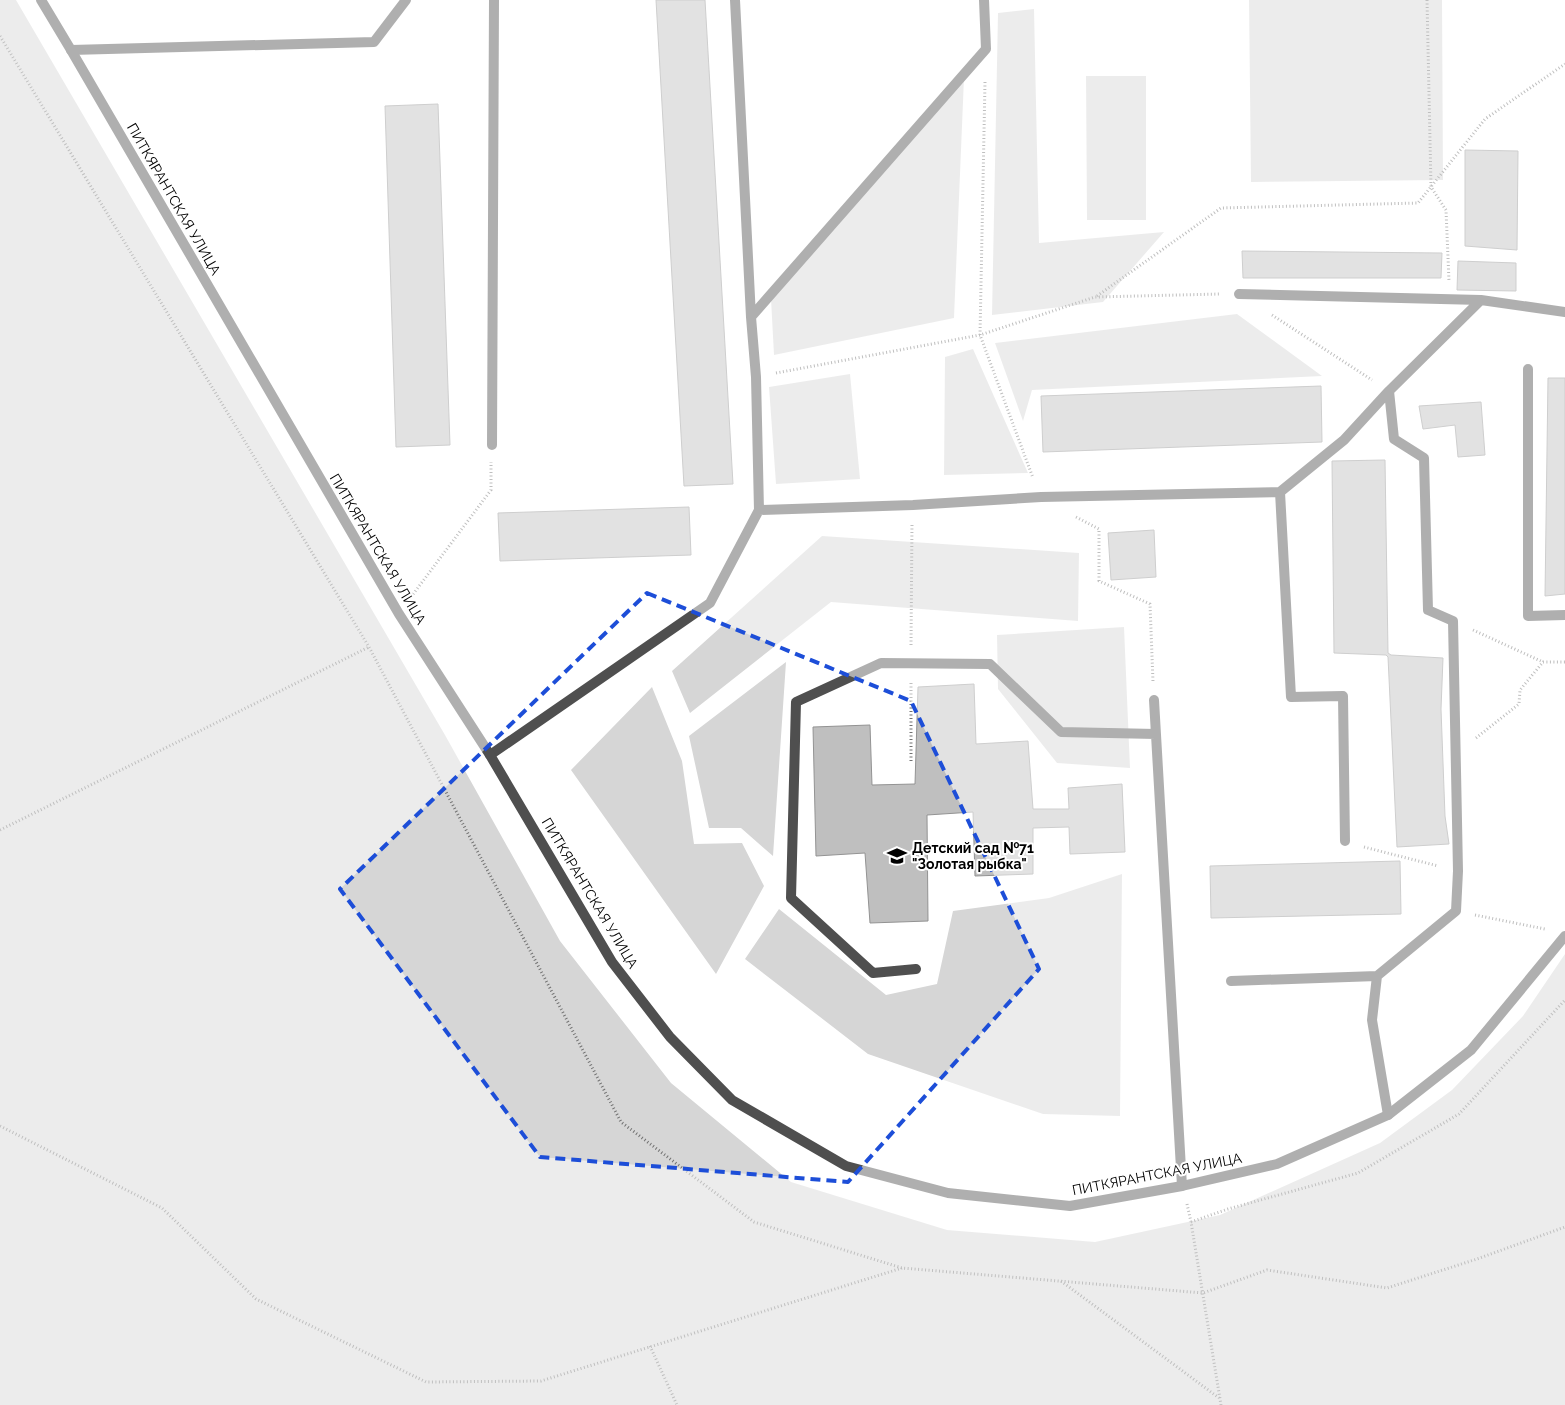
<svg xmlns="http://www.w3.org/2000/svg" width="1565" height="1405" viewBox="0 0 1565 1405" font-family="Raleway,sans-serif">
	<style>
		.green { fill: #d6d6d6 }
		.building { fill: #bfbfbf; stroke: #939393 }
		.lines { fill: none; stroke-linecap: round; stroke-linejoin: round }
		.path { stroke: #717171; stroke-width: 3; stroke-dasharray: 1 2.5; stroke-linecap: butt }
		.lane { stroke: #4f4f4f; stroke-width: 10 }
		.street { stroke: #4f4f4f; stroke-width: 10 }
		.marked { fill: none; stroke: #1d4ed8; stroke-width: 4; stroke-dasharray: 10 6; stroke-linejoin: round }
		.labels { text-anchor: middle; stroke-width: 4; stroke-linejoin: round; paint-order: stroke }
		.street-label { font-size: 14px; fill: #000; stroke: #fff }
		.poi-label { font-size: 14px; font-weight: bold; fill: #000; stroke: #fff; text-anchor: start }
	</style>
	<rect width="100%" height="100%" fill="#fff"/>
	<path class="green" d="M0 0H16L445 735 560 941 671 1083 791 1182 947 1230 1095 1242 1220 1215 1380 1143 1452 1090 1523 1016 1565 954V1405H0Z
		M1249 0H1442L1443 180 1251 182Z
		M1034 9 1039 243 1164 232 1103 302 992 315 998 13Z
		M1086 76H1146V220H1087Z
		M964 78 954 318 774 355 771 299Z
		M1237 314 1322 376 1032 390 1023 421 995 343Z
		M973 349 1028 473 944 475 945 357Z
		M850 374 860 479 776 484 769 387Z
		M822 536 1079 553 1078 621 831 602 690 713 672 671Z
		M1124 627 1130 768 1057 763 998 689 997 635Z
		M786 662 773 856 741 828H709L689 736Z
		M652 687 682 761 694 844 742 843 764 886 716 974 571 770Z
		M1122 874 1120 1116 1043 1114 868 1054 745 959 779 909 886 995 937 984 953 911 1049 898Z"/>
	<path class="building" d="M656 0H705L733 484 684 486Z
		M438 104 450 445 396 447 385 106Z
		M1465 150 1518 151 1517 250 1465 246Z
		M1242 251 1442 253 1441 278H1243Z
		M1458 261 1516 263V291L1457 290Z
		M1548 378H1565V594L1545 596Z
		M1321 386 1322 442 1043 452 1041 396Z
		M1481 402 1485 455 1458 457 1455 425 1423 429 1419 406Z
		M1385 460 1388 653 1391 655 1443 658 1441 709 1445 816 1449 844 1397 847 1388 657 1386 655 1334 653 1332 461Z
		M689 507 691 555 500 561 498 513Z
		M1154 530 1156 577 1111 580 1108 533Z
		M974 684 976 744 1028 741 1033 809H1069L1068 788 1122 784 1125 852 1070 854 1069 827 1033 828V874L975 876 973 812 927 815 928 921 870 923 865 853 816 856 813 727 870 725 872 785 915 784 918 687Z
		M1400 861 1401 914 1211 918 1210 866Z"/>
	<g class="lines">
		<path class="path" d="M1427 0 1431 187 1446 210 1449 281
			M0 36 369 647 621 1122 754 1222 902 1268 1203 1293 1267 1270 1387 1288 1477 1259 1565 1227
			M985 82 980 335 1033 478
			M1097 296 1221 208 1418 203 1485 119 1565 64
			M1272 315 1372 380
			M776 373 980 335 1095 297 1220 294
			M1076 517 1099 529V581L1150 604 1153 682
			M411 597 491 490V462
			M1473 630 1543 662
			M911 645 912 523
			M911 683V763
			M1476 738 1519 704 1520 690 1543 662H1565
			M0 830 369 647
			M1364 847 1438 866
			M1475 915 1545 929
			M0 1126 162 1208 256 1299 426 1382 541 1381 902 1268
			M1187 1204 1191 1222 1221 1405
			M1191 1222 1228 1209 1358 1173 1459 1114 1565 1000
			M1061 1281 1219 1398
			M650 1346 677 1405"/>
		<path class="lane" d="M735 0 751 317
			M71 50 374 42 406 0
			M1239 294 1481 300 1565 312
			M1528 369V616L1565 615
			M492 445 494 0
			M1280 492 1291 697 1343 696 1345 841
			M759 510 913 505 1041 497 1280 492 1344 440 1389 391
			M1154 700 1182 1186
			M490 755 710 603 759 510 756 377 751 317 986 49 984 0
			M916 969 873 973 791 898 796 702 881 663 990 664 1061 732 1156 734
			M1377 976 1372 1020 1388 1115
			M1231 981 1377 976 1456 911 1458 871 1453 621 1428 610 1424 458 1394 439 1389 391 1481 300"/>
		<path class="street" d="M41 0 71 50 399 614 490 755 612 962 670 1037 732 1100 846 1166 948 1193 1070 1206 1182 1186 1277 1164 1388 1115 1471 1050 1565 936"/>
	</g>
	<path d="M0 0H1565V1405H0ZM647 593 911 701 1039 969 848 1182 540 1157 340 889Z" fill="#fff" fill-opacity=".55" fill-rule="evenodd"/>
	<path class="marked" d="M647 593 911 701 1039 969 848 1182 540 1157 340 889Z"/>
	<defs>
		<symbol id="school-bare" viewBox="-9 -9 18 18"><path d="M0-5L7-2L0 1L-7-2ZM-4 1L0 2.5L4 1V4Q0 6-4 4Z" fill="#000" stroke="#fff" stroke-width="2.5" paint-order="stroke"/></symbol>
	</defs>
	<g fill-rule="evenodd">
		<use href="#school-bare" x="883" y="842" width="28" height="28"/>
	</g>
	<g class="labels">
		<g class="street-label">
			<text transform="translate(174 199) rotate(60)" y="5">ПИТКЯРАНТСКАЯ УЛИЦА</text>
			<text transform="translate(378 549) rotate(59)" y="5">ПИТКЯРАНТСКАЯ УЛИЦА</text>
			<text transform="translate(590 893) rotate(59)" y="5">ПИТКЯРАНТСКАЯ УЛИЦА</text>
			<text transform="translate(1157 1174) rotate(-11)" y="5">ПИТКЯРАНТСКАЯ УЛИЦА</text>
		</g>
		<g class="poi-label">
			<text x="912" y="853">Детский сад №71<tspan x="912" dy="16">"Золотая рыбка"</tspan></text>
		</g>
	</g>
</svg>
